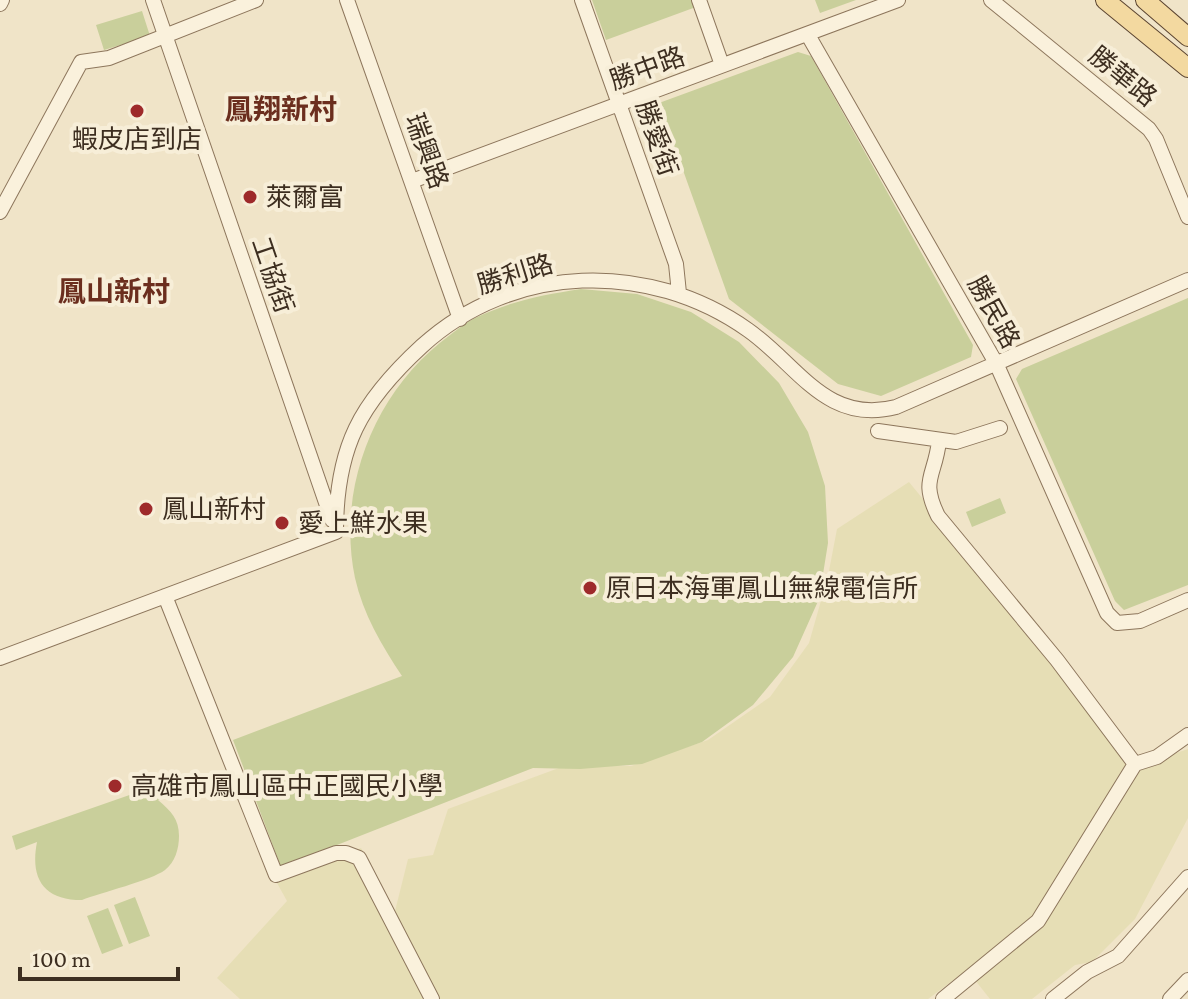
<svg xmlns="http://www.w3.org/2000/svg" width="1188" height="999" viewBox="0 0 1188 999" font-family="'Crimson Pro','Noto Sans TC',serif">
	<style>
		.farmland { fill: #e6deb5 }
		.green { fill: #c9cf9b }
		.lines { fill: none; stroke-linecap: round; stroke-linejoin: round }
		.minor-casing { stroke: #8d765c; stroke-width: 16 }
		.major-casing { stroke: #5b4430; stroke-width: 20 }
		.minor { stroke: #faf1dc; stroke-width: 14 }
		.major { stroke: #f3d9a0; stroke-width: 18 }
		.poi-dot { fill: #9e2a2b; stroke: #f7eed8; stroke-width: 3 }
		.labels { text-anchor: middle; stroke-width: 8; stroke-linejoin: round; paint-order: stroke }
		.street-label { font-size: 26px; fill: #3d2e20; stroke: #f7eed8 }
		.poi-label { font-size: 26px; fill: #3d2e20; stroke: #f7eed8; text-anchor: start }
		.neighbourhood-label { font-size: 28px; font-weight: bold; fill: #6b2e1e; stroke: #f7eed8 }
	</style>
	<rect width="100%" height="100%" fill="#f0e4c8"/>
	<path class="farmland" d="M909 482 1141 765 1188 749V818L1135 919 1092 962 1075 965 1032 999H990L967 970 928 999H240L217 978 287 901 277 883 361 848 395 911 408 859 433 855 448 809 567 765 631 766 708 740 770 697 809 643 828 576 837 529Z"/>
	<path class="green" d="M592 0H693L696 7 606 40Z
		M815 0H856L820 13Z
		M142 11 150 36 104 50 96 25Z
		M798 52 811 56 973 345 971 357 881 396 838 384 729 299 659 103Z
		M581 289 637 294 691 312 739 342 779 383 808 432 825 486 828 543 819 599 793 657 753 705 702 742 642 764 580 769 533 768 281 867 233 740 402 676C382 646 363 614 355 578 336 486 376 389 450 335 458 329 466 322 475 318 511 301 542 295 581 289Z
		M1188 298V585L1124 610 1115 601 1016 379 1022 369Z
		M1000 498 1006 513 972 527 966 512Z
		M184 776 188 788 158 800C171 811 179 819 179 836 179 849 175 862 165 870 152 880 100 893 82 900 43 900 30 878 37 842L16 850 12 836Z
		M135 897 150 936 129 944 114 905Z
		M108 908 123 946 102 954 87 916Z"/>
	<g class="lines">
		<defs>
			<path id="minor" d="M153 0 332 520
				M347 0 460 319
				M582 0 676 264 679 293
				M699 0 722 65
				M991 0 1149 129 1156 139 1188 217
				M0 4 2 0
				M808 35 996 363 1107 613 1117 623 1140 621 1188 600
				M412 181 898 0
				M0 212 81 62 109 58 256 0
				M878 431 956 442 1000 428
				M939 441C935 477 920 479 938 516L1057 660 1135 764 1038 921 943 999
				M165 596 276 875 336 853H346L359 858 432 999
				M0 658 336 532C336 447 360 403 422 346 513 263 649 260 748 330 798 365 826 425 896 407L1188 280
				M1135 764 1157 757 1188 735
				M1053 999 1087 972 1118 956 1188 877
				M1170 999 1188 980"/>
			<path id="major" d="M1105 0 1188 68
				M1145 0 1188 37"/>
		</defs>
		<use href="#minor" class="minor-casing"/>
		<use href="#major" class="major-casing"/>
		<use href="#minor" class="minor"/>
		<use href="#major" class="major"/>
	</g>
	<g class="poi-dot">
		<circle cx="137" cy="111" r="8"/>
		<circle cx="250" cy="197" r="8"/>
		<circle cx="146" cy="509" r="8"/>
		<circle cx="282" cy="523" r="8"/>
		<circle cx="590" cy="588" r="8"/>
		<circle cx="115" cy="786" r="8"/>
	</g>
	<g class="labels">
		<g class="street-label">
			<text transform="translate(647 68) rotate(-20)" y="9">勝中路</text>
			<text transform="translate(1123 76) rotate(39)" y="9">勝華路</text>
			<text transform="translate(657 138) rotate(71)" y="9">勝愛街</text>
			<text transform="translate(427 151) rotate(70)" y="9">瑞興路</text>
			<text transform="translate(515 274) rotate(-17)" y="9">勝利路</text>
			<text transform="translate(273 275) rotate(71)" y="9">工協街</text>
			<text transform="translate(994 312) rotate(61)" y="9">勝民路</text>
		</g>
		<g class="poi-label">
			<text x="137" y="148" text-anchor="middle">蝦皮店到店</text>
			<text x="266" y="206">萊爾富</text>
			<text x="162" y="518">鳳山新村</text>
			<text x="298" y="532">愛上鮮水果</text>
			<text x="606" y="597">原日本海軍鳳山無線電信所</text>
			<text x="131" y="795">高雄市鳳山區中正國民小學</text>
		</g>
		<g class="neighbourhood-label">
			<text x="281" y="119">鳳翔新村</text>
			<text x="114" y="301">鳳山新村</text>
		</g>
	</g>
	<path d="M20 967v12h158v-12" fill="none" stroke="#3d2e20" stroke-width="4"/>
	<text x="32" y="967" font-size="24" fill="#3d2e20" stroke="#f7eed8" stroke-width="6" paint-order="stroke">100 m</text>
</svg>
